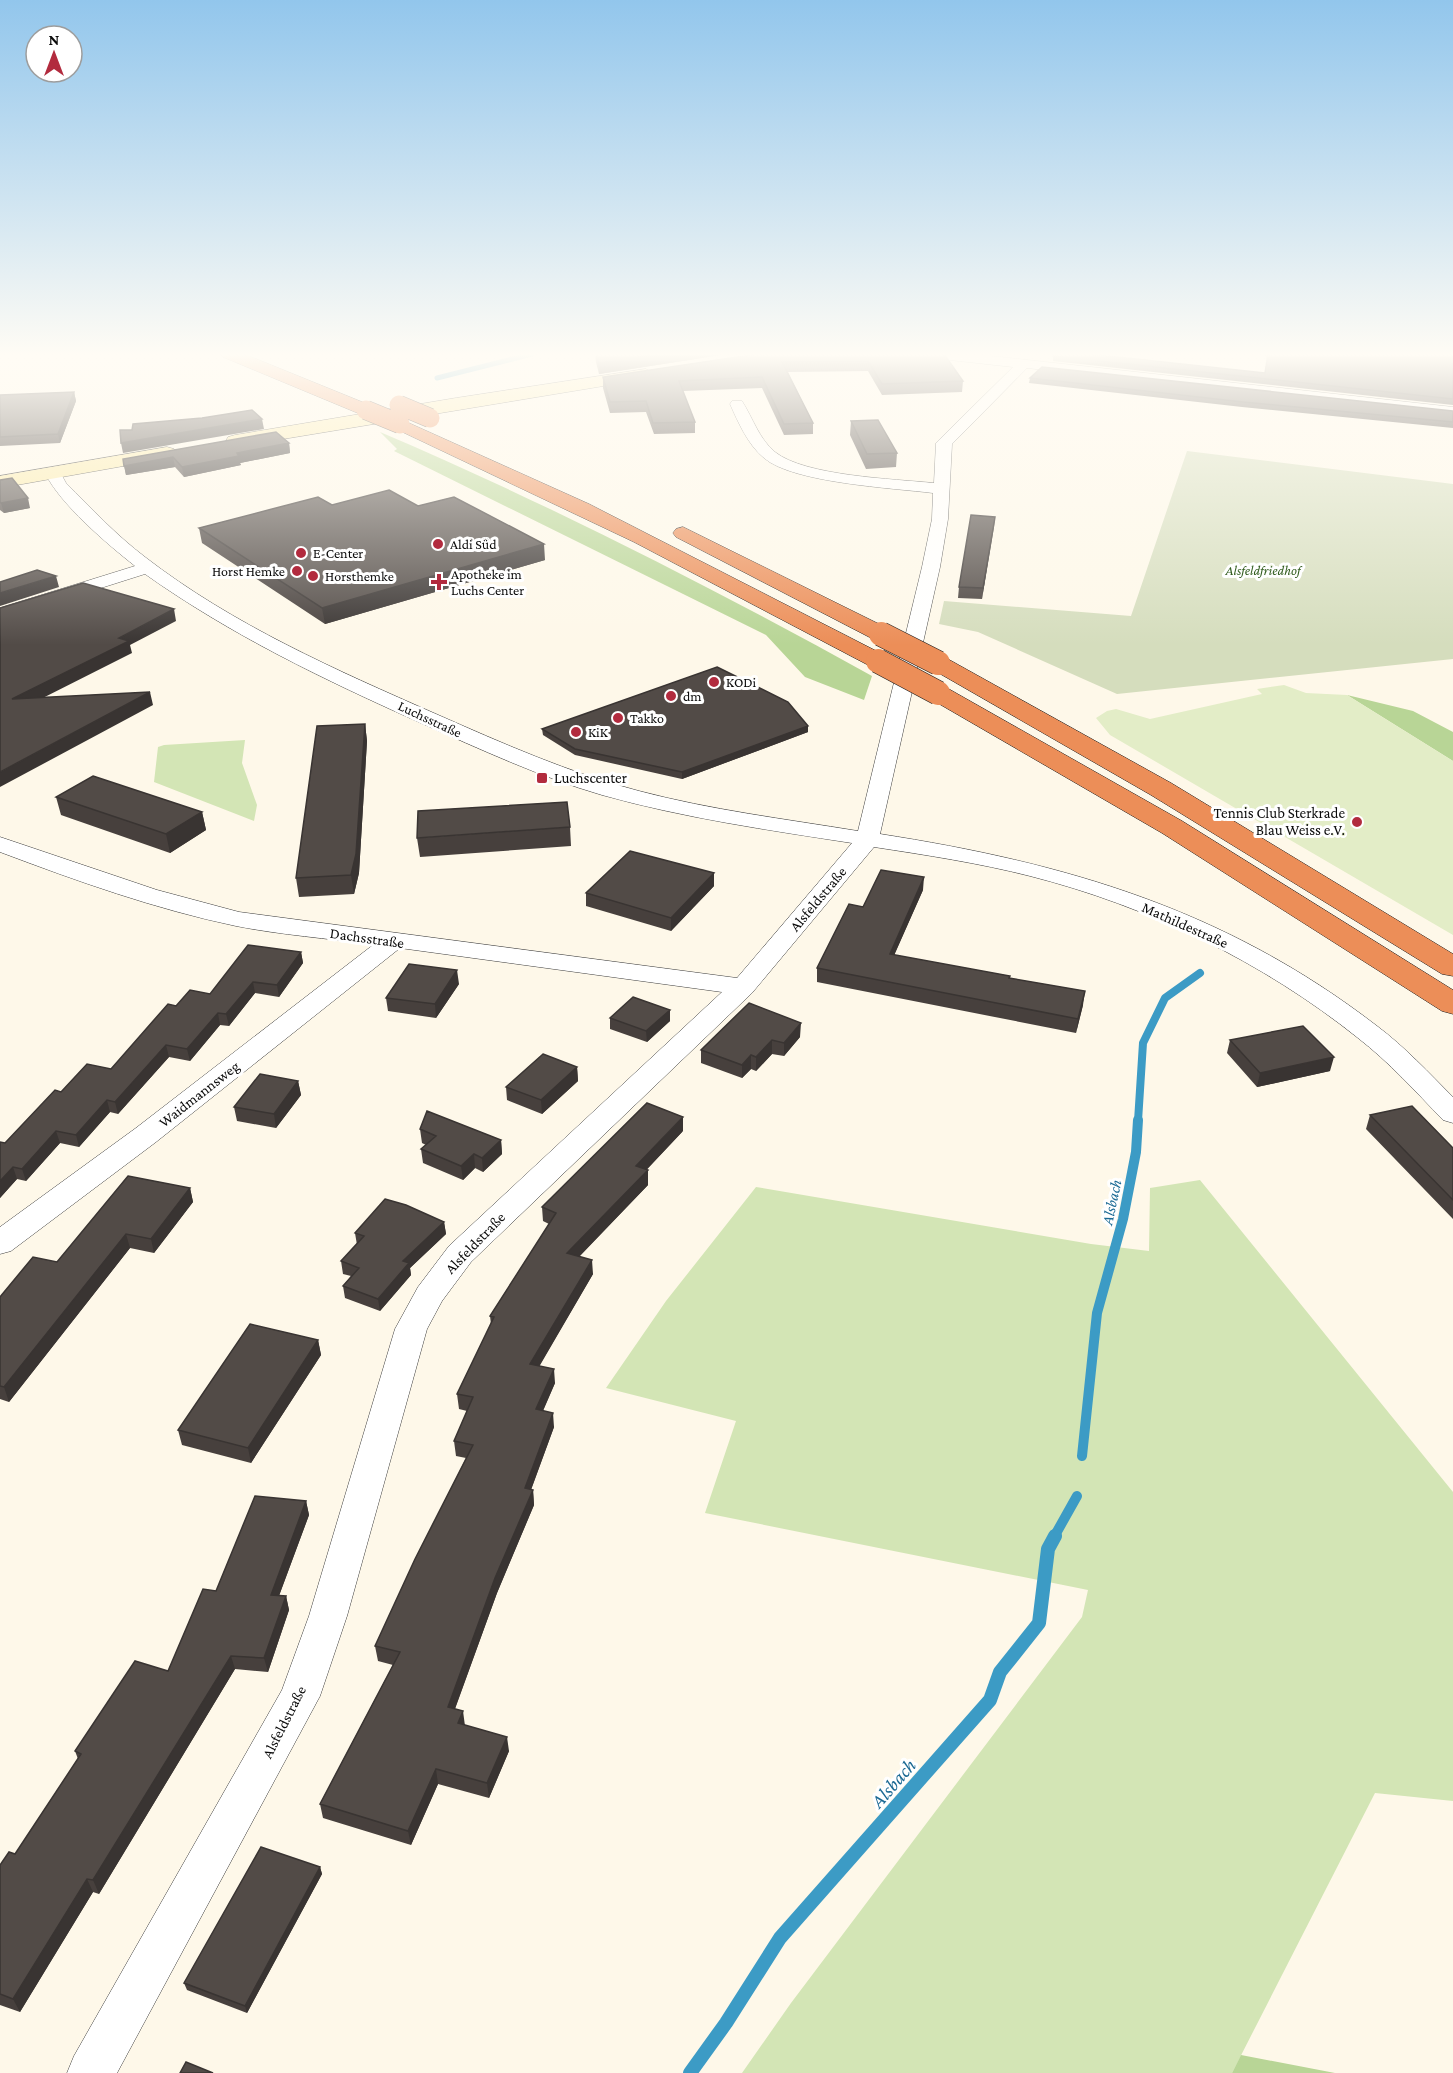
<svg xmlns="http://www.w3.org/2000/svg" width="1453" height="2073" viewBox="0 0 1453 2073" font-family="'Crimson Pro',serif">
	<style>
		.green { fill: #d3e5b5 }
		.forest { fill: #b8d596 }
		.cemetery { fill: #d5ddbd }
		.pitch { fill: #e3edc7 }
		.lines { fill: none; stroke-linecap: round; stroke-linejoin: round }
		.stream-far3 { stroke: #3c9bc5; stroke-width: 5 }
		.stream-far2 { stroke: #3c9bc5; stroke-width: 8 }
		.stream-far1 { stroke: #3c9bc5; stroke-width: 10 }
		.stream { stroke: #3c9bc5; stroke-width: 14 }
		.street-casing { stroke: #3d3d3d; stroke-width: 1 }
		.secondary-casing { stroke: #2c2c2c; stroke-width: 1 }
		.highway-casing { stroke: #1b1b1b; stroke-width: 1 }
		.street { fill: #fff; fill-rule: evenodd }
		.secondary { fill: #fbeaa7; fill-rule: evenodd }
		.highway { fill: #ec8e58; fill-rule: evenodd }
		.highway-bridge-far1-casing { stroke: #1b1b1b; stroke-width: 20; stroke-linecap: butt }
		.highway-bridge-casing { stroke: #1b1b1b; stroke-width: 25; stroke-linecap: butt }
		.highway-bridge-far1 { stroke: #ec8e58; stroke-width: 19 }
		.highway-bridge { stroke: #ec8e58; stroke-width: 24 }
		.wall { fill: #47403d }
		.shaded-wall { fill: #393432 }
		.building { fill: #524b47; stroke: #393432; stroke-width: 1.5 }
		.poi-dot { fill: #b22b3e; stroke: #fff; stroke-width: 2 }
		.labels { text-anchor: middle; stroke-width: 6; stroke-linejoin: round; paint-order: stroke }
		.far-poi-label { font-size: 14px; fill: #0a0a0a; stroke: #fff; text-anchor: start }
		.far-park-label { font-size: 14px; font-style: italic; fill: #325d1f; stroke: #fff }
		.far-street-label { font-size: 14px; fill: #0a0a0a; stroke: #fff }
		.poi-label { font-size: 15px; fill: #0a0a0a; stroke: #fff; text-anchor: start }
		.street-label { font-size: 15px; fill: #0a0a0a; stroke: #fff }
		.water-label { font-size: 16px; font-style: italic; fill: #1c6a94; stroke: #fff }
		.near-water-label { font-size: 20px; font-style: italic; fill: #1c6a94; stroke: #fff }
	</style>
	<rect width="100%" height="100%" fill="#fef8e9"/>
	<path class="green" d="M245 740 242 763 257 805 254 821 154 782 158 747 164 745Z
		M1200 1180 1453 1492V1801L1375 1793 1232 2073H742L791 2003 1082 1617 1088 1590 705 1513 736 1421 606 1388 666 1301 756 1187 1091 1244 1149 1251 1150 1188Z"/>
	<path class="forest" d="M380 432C549 504 711 587 872 676L864 700 805 677 766 635 394 451 397 449Z
		M1347 695 1413 711 1453 732V761Z
		M1241 2055 1335 2073H1232Z"/>
	<path class="cemetery" d="M1187 451 1453 484V659L1117 694 978 632 939 624 944 601 1131 616Z"/>
	<path class="pitch" d="M1284 685 1306 693 1347 695 1453 761V935L1110 735 1096 718 1107 711 1116 709 1150 719 1262 694 1257 689Z"/>
	<g class="lines">
		<path class="stream-far3" d="M437 378 532 354"/>
		<path class="stream-far2" d="M1138 1121 1143 1043 1165 998 1200 973"/>
		<path class="stream-far1" d="M1082 1456 1097 1313 1123 1219 1136 1152 1138 1120
			M1054 1537 1077 1496"/>
		<path class="stream" d="M690 2073 726 2023 780 1938 990 1700 1000 1672 1039 1623 1048 1549 1055 1536"/>
		<defs>
			<path id="street" d="M926 354H973L1453 407V415L1027 368 952 444 948 519 940 567 880 834C1066 863 1225 909 1377 1026 1405 1047 1429 1073 1453 1097V1123L1443 1120C1416 1092 1389 1062 1358 1038 1263 962 1148 906 1030 876 979 863 926 855 874 847L752 993 471 1262 442 1301 427 1329 347 1616 320 1696 117 2073H67L74 2056 282 1690 309 1616 395 1329 418 1287 449 1246 722 992 400 948 156 1142 11 1251 0 1254V1227L136 1128 373 945C328 938 281 935 236 926 155 909 77 881 0 852V837L157 890 239 912 737 978 852 843C768 830 684 818 602 795 540 777 480 749 421 723 325 680 231 635 145 574L0 620V608L135 566C107 544 60 504 45 473L47 470H59L66 483C91 508 116 535 145 557 233 625 336 670 436 714 502 743 569 773 639 791 711 810 785 819 858 831L922 567 932 519 933 493C893 488 793 483 764 458 748 445 738 422 730 404L732 401H742C753 418 759 439 775 452 805 476 894 479 934 483L936 443 1013 367 932 358Z"/>
			<path id="secondary" d="M646 369 654 374 652 378 235 447 228 445 226 441 228 437 235 435 456 398Z
				M167 447 174 449 176 453 174 457 0 488V476Z"/>
			<path id="highway" d="M221 354H244L372 406 375 410 372 414H360L223 357Z
				M400 419 589 504 886 656 890 661 886 666 878 668 870 666 634 542 394 428 391 424 394 420Z
				M683 527 889 629 893 634 889 639 881 641 873 639 676 537 673 533 676 529Z
				M938 656 946 658 1171 783 1453 954V976L1442 974 1151 795 930 668 926 663 930 658Z
				M938 686 947 688 1182 821 1453 990V1014L1442 1011 1162 833 929 698 926 693 929 688Z"/>
		</defs>
		<use href="#street" class="street-casing"/>
		<use href="#secondary" class="secondary-casing"/>
		<use href="#highway" class="highway-casing"/>
		<use href="#street" class="street"/>
		<use href="#secondary" class="secondary"/>
		<use href="#highway" class="highway"/>
		<defs>
			<path id="highway-bridge-far1" d="M399 405 430 418
				M366 410 400 424"/>
			<path id="highway-bridge" d="M881 634 938 663
				M878 661 938 693"/>
		</defs>
		<use href="#highway-bridge-far1" class="highway-bridge-far1-casing"/>
		<use href="#highway-bridge" class="highway-bridge-casing"/>
		<use href="#highway-bridge-far1" class="highway-bridge-far1"/>
		<use href="#highway-bridge" class="highway-bridge"/>
	</g>
	<path class="wall" d="M595 354H727L599 374 596 362Z
		M757 354H944L963 381 962 392 882 395 868 371 788 372 813 423V434L784 435 762 388 683 391 695 422V433L654 434 646 412 610 413 603 388V377Z
		M1260 354H1453V405L1053 361V356L1265 373 1268 357Z
		M1030 378 1453 411V428L1242 407 1029 383Z
		M74 392 76 401 60 443 0 446V395Z
		M851 421 897 453 896 467 866 469 850 435Z
		M289 443 290 453 240 463 241 465 184 477 175 467 126 475 123 459Z
		M0 480 30 508 4 513 0 510Z
		M332 505 418 506 545 560 325 624 202 543 199 528Z
		M995 517 982 599 958 598 959 587Z
		M365 724 367 741 359 873 354 894 299 897 296 878Z
		M808 726V732L682 779 575 755 543 735 542 729Z
		M56 797 202 812 206 830 170 853 61 815Z
		M570 827 571 846 420 857 417 838Z
		M714 873V886L671 931 586 906V893Z
		M923 890 894 955 1010 978 1083 1005 1076 1033 817 982V968L863 907Z
		M301 952 303 963 279 997 255 993 229 1026 220 1025 190 1061 169 1057 118 1114 110 1112 79 1147 60 1143 26 1181 17 1179 0 1198V1142L5 1143 61 1092 111 1069 176 1006 210 994Z
		M459 984 436 1018 388 1011 386 998Z
		M670 1010V1021L647 1042 610 1029V1018Z
		M800 1037 784 1056 772 1054 756 1071 751 1069 742 1078 701 1063V1050Z
		M1230 1040 1330 1071 1257 1087 1227 1053Z
		M577 1067 578 1081 542 1114 507 1100 506 1087Z
		M298 1081 301 1095 276 1128 237 1121 234 1107Z
		M1370 1115 1453 1148V1219L1366 1129Z
		M420 1129 501 1140 502 1154 483 1172 475 1168 463 1180 423 1163 421 1149 426 1145 422 1143Z
		M683 1131 646 1170 648 1185 579 1257 593 1274 539 1366 555 1383 543 1411 554 1427 531 1490H533L534 1505 497 1593 455 1709 465 1725 509 1751 489 1798 438 1784 411 1845 323 1818 320 1804 393 1665 378 1661 375 1646 466 1458 456 1456 454 1441 467 1411 459 1409 457 1394 491 1324 490 1316 549 1224 543 1221 542 1207Z
		M190 1188 193 1202 154 1253 130 1248 9 1402 0 1399V1297L57 1262Z
		M444 1222 446 1234 410 1268 411 1275 380 1311 345 1298 343 1286 351 1276 343 1274 341 1261 357 1245 355 1233Z
		M318 1340 321 1355 251 1463 182 1445 178 1430Z
		M306 1501 309 1515 279 1596H286L289 1610 268 1672 235 1669 99 1894 93 1892 20 2012 0 2005V1865L15 1854 78 1759 75 1751 168 1671 216 1591Z
		M320 1867 322 1874 247 2013 187 1990 184 1983Z"/>
	<path class="shaded-wall" d="M659 354H727L599 374V363Z
		M74 392 76 401 60 443 58 434Z
		M262 419 264 429 123 453 121 443Z
		M289 443 290 453 240 463 241 465 184 477 182 467 237 453Z
		M173 457 175 467 126 475 124 466Z
		M28 498 30 508 4 513 1 503Z
		M995 517 994 527 982 599 983 588Z
		M544 544 545 560 325 624 322 608Z
		M56 576 59 587 0 606V593Z
		M174 609 176 621 130 645 132 653 15 712 12 699 119 638Z
		M150 692 153 705 0 787V772Z
		M365 724 367 741 359 873 354 894 351 875Z
		M808 726V732L682 779V772Z
		M202 812 206 830 170 853 166 834Z
		M714 873V886L671 931V918Z
		M924 877 923 890 889 967 890 954Z
		M301 952 303 963 279 997 277 985Z
		M457 970 459 984 436 1018 435 1004Z
		M253 982 255 993 229 1026 226 1014Z
		M1085 991 1083 1005 1076 1033 1078 1019Z
		M670 1010V1021L647 1042 646 1031Z
		M218 1013 220 1025 190 1061 187 1049Z
		M801 1023 800 1037 784 1056V1043Z
		M772 1040V1054L756 1071V1057Z
		M166 1045 169 1057 118 1114 115 1102Z
		M751 1055V1069L742 1078V1065Z
		M1334 1057 1330 1071 1257 1087 1260 1073Z
		M577 1067 578 1081 542 1114 541 1100Z
		M298 1081 301 1095 276 1128 274 1114Z
		M107 1100 110 1112 79 1147 76 1135Z
		M683 1117V1131L637 1180 636 1166Z
		M56 1131 60 1143 26 1181 22 1169Z
		M501 1140 502 1154 483 1172 482 1158Z
		M474 1154 475 1168 463 1180 461 1166Z
		M13 1167 17 1179 0 1198V1181Z
		M648 1170V1185L568 1268 567 1253Z
		M190 1188 193 1202 154 1253 151 1239Z
		M444 1222 446 1234 410 1268 411 1275 380 1311 378 1299 403 1261Z
		M126 1234 130 1248 9 1402 4 1387Z
		M592 1260 593 1274 532 1379 530 1364Z
		M318 1340 321 1355 251 1463 248 1448Z
		M554 1369 555 1383 537 1424 536 1409Z
		M553 1413 554 1427 526 1503 525 1488Z
		M533 1490 534 1505 497 1593 450 1722 448 1707 495 1578Z
		M306 1501 309 1515 274 1609 271 1595Z
		M286 1596 289 1610 268 1672 264 1658Z
		M231 1656 235 1669 99 1894 93 1880Z
		M463 1711 465 1726 458 1723Z
		M507 1737 509 1751 489 1798 487 1783Z
		M436 1769 438 1784 411 1845 408 1831Z
		M320 1867 322 1874 247 2013 245 2006Z
		M87 1879 93 1892 20 2012 13 1999Z"/>
	<path class="building" d="M596 354H659L599 363Z
		M757 354H944L963 381 882 384 868 361 782 362 813 423 784 424 762 377 679 381 695 422 653 423 646 401 610 402 603 377Z
		M1054 354H1090L1265 373 1268 354H1453V399L1053 356Z
		M1042 367 1453 411V422L1243 402 1030 378Z
		M74 392 58 434 0 437V395Z
		M252 410 262 419 121 443 120 430H132L133 424 202 418Z
		M878 420 897 453 867 454 851 421Z
		M276 432 289 443 237 453 239 456 182 467 173 457 124 466 123 459Z
		M12 478 28 498 1 503 0 502V480Z
		M389 490 418 506 454 497 544 544 322 608 199 528 318 497 332 505Z
		M971 515 995 517 983 588 959 587Z
		M37 570 56 576 0 593V582Z
		M83 583 174 609 119 638 129 641 12 699 150 692 0 772V608Z
		M717 667 788 702 808 726 682 772 575 749 542 729Z
		M365 724 356 854 351 875 296 878 317 726Z
		M93 776 202 812 166 834 56 797Z
		M567 802 570 827 417 838 418 811Z
		M630 851 714 873 671 918 586 893Z
		M881 870 924 877 890 954 1010 976 1009 978 1085 991 1078 1019 817 968 849 904 863 907Z
		M248 945 301 952 277 985 253 982 226 1014 218 1013 187 1049 166 1045 115 1102 107 1100 76 1135 56 1131 22 1169 13 1167 0 1181V1142L5 1143 55 1090 61 1092 87 1064 111 1069 168 1004 176 1006 190 990 210 994Z
		M409 964 457 970 435 1004 386 998Z
		M633 997 670 1010 646 1031 610 1018Z
		M749 1003 801 1023 784 1043 772 1040 756 1057 751 1055 742 1065 701 1050Z
		M1303 1026 1334 1057 1260 1073 1230 1040Z
		M543 1054 577 1067 541 1100 506 1087Z
		M260 1074 298 1081 274 1114 234 1107Z
		M647 1103 683 1117 636 1166 648 1170 567 1253 592 1260 530 1364 554 1369 536 1409 553 1413 525 1488 533 1490 495 1578 448 1707 463 1711 458 1723 507 1737 487 1783 436 1769 408 1831 320 1804 400 1652 375 1646 415 1559 473 1445 454 1441 473 1397 457 1394 494 1317 490 1316 556 1213 542 1207Z
		M1412 1106 1453 1148V1200L1370 1115Z
		M427 1111 501 1140 482 1158 474 1154 461 1166 421 1149 436 1136 420 1129Z
		M128 1176 190 1188 151 1239 126 1234 4 1387 0 1386V1297L33 1257 57 1262Z
		M385 1199 406 1205 444 1222 403 1261 409 1263 378 1299 343 1286 359 1268 341 1261 364 1236 355 1233Z
		M250 1324 318 1340 248 1448 178 1430Z
		M255 1496 306 1501 271 1595 286 1596 264 1658 231 1656 93 1880 87 1879 13 1999 0 1994V1865L9 1852 15 1854 81 1754 75 1751 135 1661 168 1671 203 1589 216 1591Z
		M261 1847 320 1867 245 2006 184 1983Z
		M186 2062 213 2073H180Z"/>
	<linearGradient id="sky" x2="0" y2="1"><stop stop-color="#92c6ec"/><stop offset="0.55" stop-color="#fffcf5"/><stop offset="1" stop-color="#fffcf5" stop-opacity="0"/></linearGradient>
	<rect width="1453" height="645" fill="url(#sky)"/>
	<g class="poi-dot">
		<circle cx="438" cy="544" r="6"/>
		<circle cx="301" cy="553" r="6"/>
		<circle cx="297" cy="571" r="6"/>
		<circle cx="313" cy="576" r="6"/>
		<path d="M436 573h6v6h6v6h-6v6h-6v-6h-6v-6h6z"/>
		<circle cx="714" cy="682" r="6"/>
		<circle cx="671" cy="696" r="6"/>
		<circle cx="618" cy="718" r="6"/>
		<circle cx="576" cy="732" r="6"/>
		<rect x="536" y="772" width="12" height="12" rx="3"/>
		<circle cx="1357" cy="822" r="6"/>
	</g>
	<g class="labels">
		<g class="far-poi-label">
			<text x="450" y="549">Aldi Süd</text>
			<text x="313" y="558">E-Center</text>
			<text x="285" y="576" text-anchor="end">Horst Hemke</text>
			<text x="451" y="579">Apotheke im<tspan x="451" dy="16">Luchs Center</tspan></text>
			<text x="325" y="581">Horsthemke</text>
			<text x="726" y="687">KODi</text>
			<text x="683" y="701">dm</text>
			<text x="630" y="723">Takko</text>
			<text x="588" y="737">KiK</text>
		</g>
		<g class="far-park-label">
			<text x="1263" y="575">Alsfeldfriedhof</text>
		</g>
		<g class="far-street-label">
			<text transform="translate(430 719) rotate(25)" y="5">Luchsstraße</text>
		</g>
		<g class="poi-label">
			<text x="554" y="783">Luchscenter</text>
			<text x="1345" y="818" text-anchor="end">Tennis Club Sterkrade<tspan x="1345" dy="17">Blau Weiss e.V.</tspan></text>
		</g>
		<g class="street-label">
			<text transform="translate(818 899) rotate(-50)" y="5">Alsfeldstraße</text>
			<text transform="translate(1185 925) rotate(24)" y="5">Mathildestraße</text>
			<text transform="translate(367 938) rotate(8)" y="5">Dachsstraße</text>
			<text transform="translate(199 1094) rotate(-38)" y="5">Waidmannsweg</text>
			<text transform="translate(475 1243) rotate(-46)" y="5">Alsfeldstraße</text>
			<text transform="translate(284 1722) rotate(-63)" y="5">Alsfeldstraße</text>
		</g>
		<g class="water-label">
			<text transform="translate(1111 1202) rotate(-78)" y="6">Alsbach</text>
		</g>
		<g class="near-water-label">
			<text transform="translate(893 1783) rotate(-49)" y="7">Alsbach</text>
		</g>
	</g>
	<g transform="translate(54 54)"><circle r="28" fill="#ffffff" stroke="#9d9d9d" stroke-width="1.5"/>
	<path d="M0-4.5L10 22L0 15L-10 22Z" fill="#b22b3e"/>
	<text y="-9" font-size="16" font-weight="bold" text-anchor="middle" fill="#0a0a0a">N</text>
	</g>
</svg>
